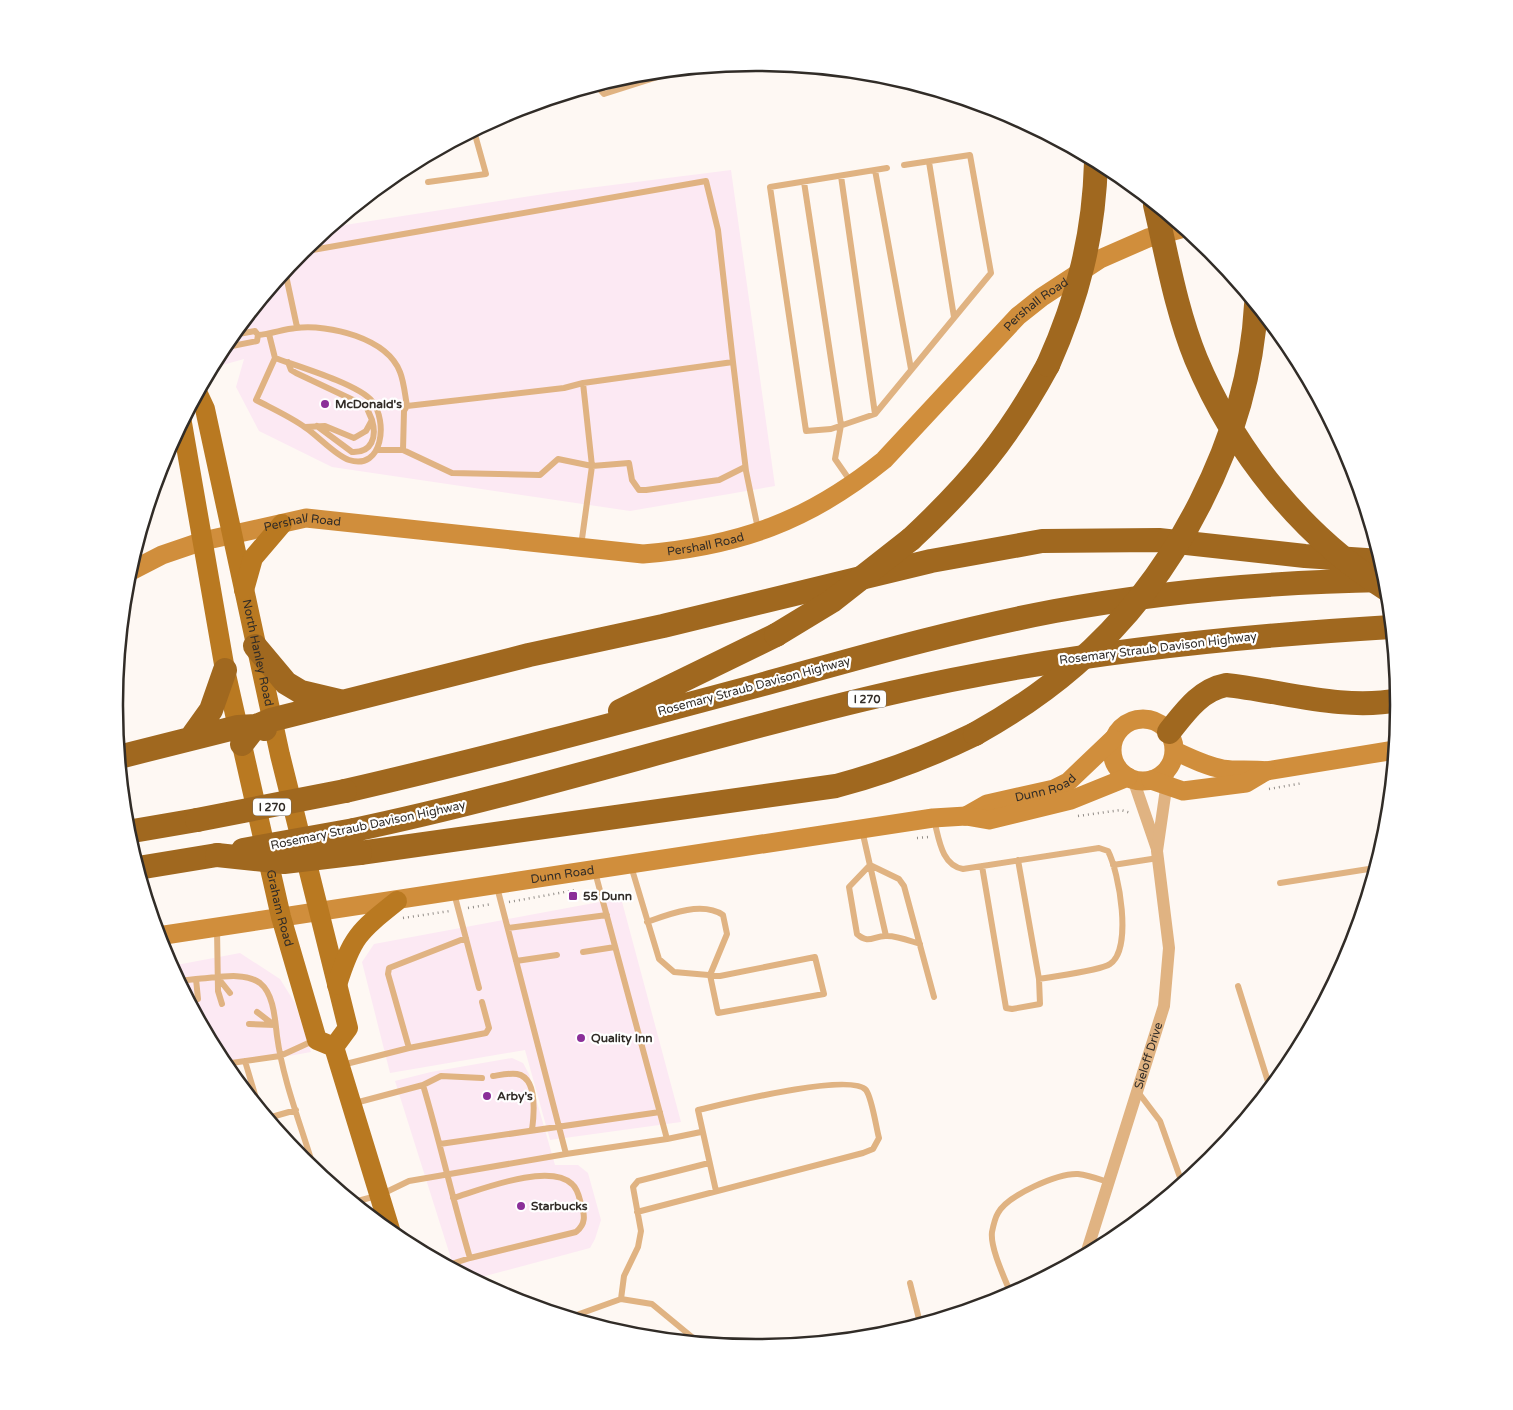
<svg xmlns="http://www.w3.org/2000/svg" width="1513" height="1410" viewBox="0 0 1513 1410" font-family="'Varela Round',sans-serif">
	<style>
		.commercial { fill: #fce9f3 }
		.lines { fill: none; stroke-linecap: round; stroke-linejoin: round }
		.path { stroke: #918c87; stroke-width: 2.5; stroke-dasharray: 1 4; stroke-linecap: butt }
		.lane { stroke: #e0b382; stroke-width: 6 }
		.street { stroke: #e0b382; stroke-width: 12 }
		.secondary { stroke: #d08e3c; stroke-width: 19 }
		.primary { stroke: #b97921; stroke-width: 20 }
		.highway { stroke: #a0681f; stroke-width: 24 }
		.highway-bridge { stroke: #a0681f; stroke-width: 24 }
		.poi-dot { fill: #8b2f99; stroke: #fff; stroke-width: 2 }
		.labels { text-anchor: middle; stroke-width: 4.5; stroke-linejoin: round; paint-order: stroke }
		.shield { fill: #fff; stroke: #6f6b68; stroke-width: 1 }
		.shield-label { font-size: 11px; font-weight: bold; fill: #312c27 }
		.street-label { font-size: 12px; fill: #312c27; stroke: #fff }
		.poi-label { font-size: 12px; font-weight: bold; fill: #312c27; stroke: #fff; text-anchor: start }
		.rim { fill: none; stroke: #312c27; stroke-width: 2.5 }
	</style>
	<rect width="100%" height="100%" fill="#fef8f3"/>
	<path class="commercial" d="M731 170 775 486 630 511 332 467 259 431 236 387 244 359 212 368 222 348 302 250 332 227 557 192Z
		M621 898 681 1122 550 1140 525 1050 390 1073 362 962 374 944Z
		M240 953 280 979 295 1003 311 1052 227 1067 222 1062 171 966Z
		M512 1058 523 1063 529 1074 555 1165H578L588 1173 601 1220 595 1239 590 1248 474 1279 454 1268 395 1081 431 1072Z"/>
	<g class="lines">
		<path class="path" d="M1269 789 1303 783
			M1078 816 1121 810 1131 813
			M917 838 929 837
			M509 902 576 890
			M468 908 492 904
			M403 918 450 911"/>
		<path class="lane" d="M596 85 604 94 667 74 668 71
			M929 162 954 317
			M887 168 770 187 806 431 831 429 875 414 991 273 970 155 904 165
			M875 170 911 369
			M841 176 875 414
			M428 182 486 174 474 131
			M804 182 841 425 835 459 851 482
			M301 252 706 181 718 230 733 362
			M285 271 297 327
			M269 334 275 358 256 400C273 409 291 417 306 428 318 436 336 456 349 460 383 471 388 421 372 401 358 384 297 366 275 358
			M233 335 255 331 258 335
			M258 335C271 334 284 329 296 328 329 324 387 338 400 372 404 382 405 395 407 406
			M222 348 257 341 258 335
			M288 362 291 370 296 373 366 406 372 420 366 431 354 438 325 426 305 427
			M317 426 352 452C372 453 377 437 372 420
			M378 450H403L452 473 540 475 558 459 592 466 581 546
			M403 450 404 411 407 406 564 388 583 383
			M745 467 719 480 646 490H639L632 480 629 463 592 466 583 383 733 362 746 471 758 529
			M934 820C939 838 941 865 963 869L1099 848 1108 851C1119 872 1133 949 1110 964 1100 971 1054 976 1039 979L1040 1004 1012 1009 1006 1008 982 866
			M862 830 886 936
			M1018 860 1039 979
			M870 865 899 879 904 886 934 997
			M870 865 849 887 857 934C869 945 874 935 887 936 898 936 910 941 920 944
			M1113 865 1158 858
			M631 866 659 959 674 972 720 976 815 957 824 994 718 1013 710 975 727 934 723 915C702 901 669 914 647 922
			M1280 883 1375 868
			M454 893 479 988
			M508 928 607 915
			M217 929 218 991 222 1004
			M466 938 389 968 388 974 409 1048 486 1033 489 1028 482 1002
			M583 952 615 947
			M516 961 557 955
			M218 978 230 993
			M196 979C215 978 244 971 260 983 274 994 275 1020 277 1036 283 1081 301 1125 314 1169
			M179 981 196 979 198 999 190 1001
			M1238 986 1270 1088
			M257 1012 274 1025
			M249 1024 275 1025
			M245 1061 258 1105
			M224 1064 280 1056 315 1040
			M342 1065 409 1048
			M493 1076C500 1075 509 1073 517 1074 538 1078 534 1115 532 1130
			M423 1085 441 1076 482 1078
			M1138 1092 1160 1121 1182 1183
			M355 1103 423 1085C440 1142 453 1201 470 1258L576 1232C586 1224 585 1215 581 1204 579 1197 578 1189 572 1184 549 1162 480 1190 453 1198
			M268 1118 296 1110
			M667 1139 701 1132
			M440 1144 660 1112
			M566 1154 667 1139 595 872
			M354 1202 380 1195 409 1181 566 1154 497 887
			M637 1212 863 1153 873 1149 879 1138C876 1127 872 1098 866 1090 850 1072 724 1104 698 1110L716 1191
			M448 1265 470 1258
			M910 1283 920 1323
			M1011 1294C1005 1279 990 1248 992 1232 993 1227 995 1218 998 1213 1008 1195 1058 1173 1078 1174 1088 1175 1099 1179 1108 1182
			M621 1299 652 1304 698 1342
			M571 1317 621 1299 624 1276 638 1247 641 1231 633 1187 638 1181 709 1163"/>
		<g class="street">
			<path d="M1133 779 1157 849"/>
			<path id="s1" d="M1086 1254 1164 1006 1169 948 1157 851 1169 768"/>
		</g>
		<g class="secondary">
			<path id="s2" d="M129 572 162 555 203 541 306 518 643 554C739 546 809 521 884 460L1018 316 1042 297 1100 259 1148 238 1184 228"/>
			<circle cx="1143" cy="750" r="31"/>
			<path d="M1175 751C1190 758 1206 766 1223 769 1236 771 1251 769 1266 771L1395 750"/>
			<path d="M1151 780 1183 791 1246 783 1266 771"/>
			<path id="s3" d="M966 816 987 804 1054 789 1068 782 1113 739"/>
			<path id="s4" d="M158 936 933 818 966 816 989 820 1071 800 1128 777"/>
		</g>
		<g class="primary">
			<path id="s5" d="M198 394 205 409 280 755 348 1028 334 1047"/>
			<path id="s6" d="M182 423 225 670 281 917 317 1040 334 1047 391 1233"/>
			<path d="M244 590 253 558 282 524"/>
			<path d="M337 985C352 937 358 932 397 901"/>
		</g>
		<path class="highway" d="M911 539C971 483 1009 437 1048 365
			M255 646 286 683 301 692 339 701
			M620 711 776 635
			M1169 732C1185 712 1200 690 1226 685 1283 691 1342 711 1399 700
			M191 738 211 710 225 670
			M242 744 256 726 271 720 529 655 663 626 931 561 1042 541 1159 540 1305 556 1381 561
			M119 757 238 727 256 726 265 729
			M345 791C484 759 622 722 760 685 858 658 955 630 1055 611 1164 591 1274 582 1385 580
			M354 830C535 792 711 734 891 693 1056 655 1223 637 1391 627
			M127 832 197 820
			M360 853 836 786C885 773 930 756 975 734
			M138 868 217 855"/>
		<path class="highway-bridge" d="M1155 205C1167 256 1176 310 1196 359 1235 452 1302 536 1388 590
			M1048 365C1078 298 1094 235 1096 162
			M776 635 832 601 911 539
			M975 734C1011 714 1044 692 1075 665 1175 580 1249 437 1256 305
			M197 820 345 791
			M243 850 354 830
			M217 855 284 862 360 853"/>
	</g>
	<g class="poi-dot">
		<circle cx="325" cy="404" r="5"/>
		<rect x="568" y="891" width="10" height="10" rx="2.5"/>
		<circle cx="581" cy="1038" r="5"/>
		<circle cx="487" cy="1096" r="5"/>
		<circle cx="521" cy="1206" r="5"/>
	</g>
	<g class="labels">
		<g class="shield">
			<rect x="848" y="690.5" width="38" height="17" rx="4"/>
			<rect x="253" y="798.5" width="38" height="17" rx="4"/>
		</g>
		<g class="shield-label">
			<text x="867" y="703">I 270</text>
			<text x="272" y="811">I 270</text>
		</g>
		<g class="street-label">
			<text dy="4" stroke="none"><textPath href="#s2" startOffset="1006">Pershall Road</textPath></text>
			<text dy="4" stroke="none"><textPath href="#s2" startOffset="182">Pershall Road</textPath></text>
			<text dy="4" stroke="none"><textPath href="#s2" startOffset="588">Pershall Road</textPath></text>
			<text transform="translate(1158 648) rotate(-7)" y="4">Rosemary Straub Davison Highway</text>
			<text dy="4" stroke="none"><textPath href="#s5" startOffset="266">North Hanley Road</textPath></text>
			<text transform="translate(754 686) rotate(-15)" y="4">Rosemary Straub Davison Highway</text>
			<text dy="4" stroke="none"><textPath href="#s3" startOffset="85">Dunn Road</textPath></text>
			<text transform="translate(368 825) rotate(-12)" y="4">Rosemary Straub Davison Highway</text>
			<text dy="4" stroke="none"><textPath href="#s4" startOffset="409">Dunn Road</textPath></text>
			<text dy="4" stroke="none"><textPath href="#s6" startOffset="495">Graham Road</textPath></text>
			<text dy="4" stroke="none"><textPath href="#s1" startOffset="208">Sieloff Drive</textPath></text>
		</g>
		<g class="poi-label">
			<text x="335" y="408">McDonald's</text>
			<text x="583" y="900">55 Dunn</text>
			<text x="591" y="1042">Quality Inn</text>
			<text x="497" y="1100">Arby's</text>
			<text x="531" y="1210">Starbucks</text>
		</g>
	</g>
	<path d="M0 0H1513V1410H0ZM756 71H757A633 633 0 0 1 1390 704V706A633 633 0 0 1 757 1339H756A633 633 0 0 1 123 706V704A633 633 0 0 1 756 71Z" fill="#fff" fill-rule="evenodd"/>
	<path class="rim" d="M756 71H757A633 633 0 0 1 1390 704V706A633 633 0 0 1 757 1339H756A633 633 0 0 1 123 706V704A633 633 0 0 1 756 71Z"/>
</svg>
